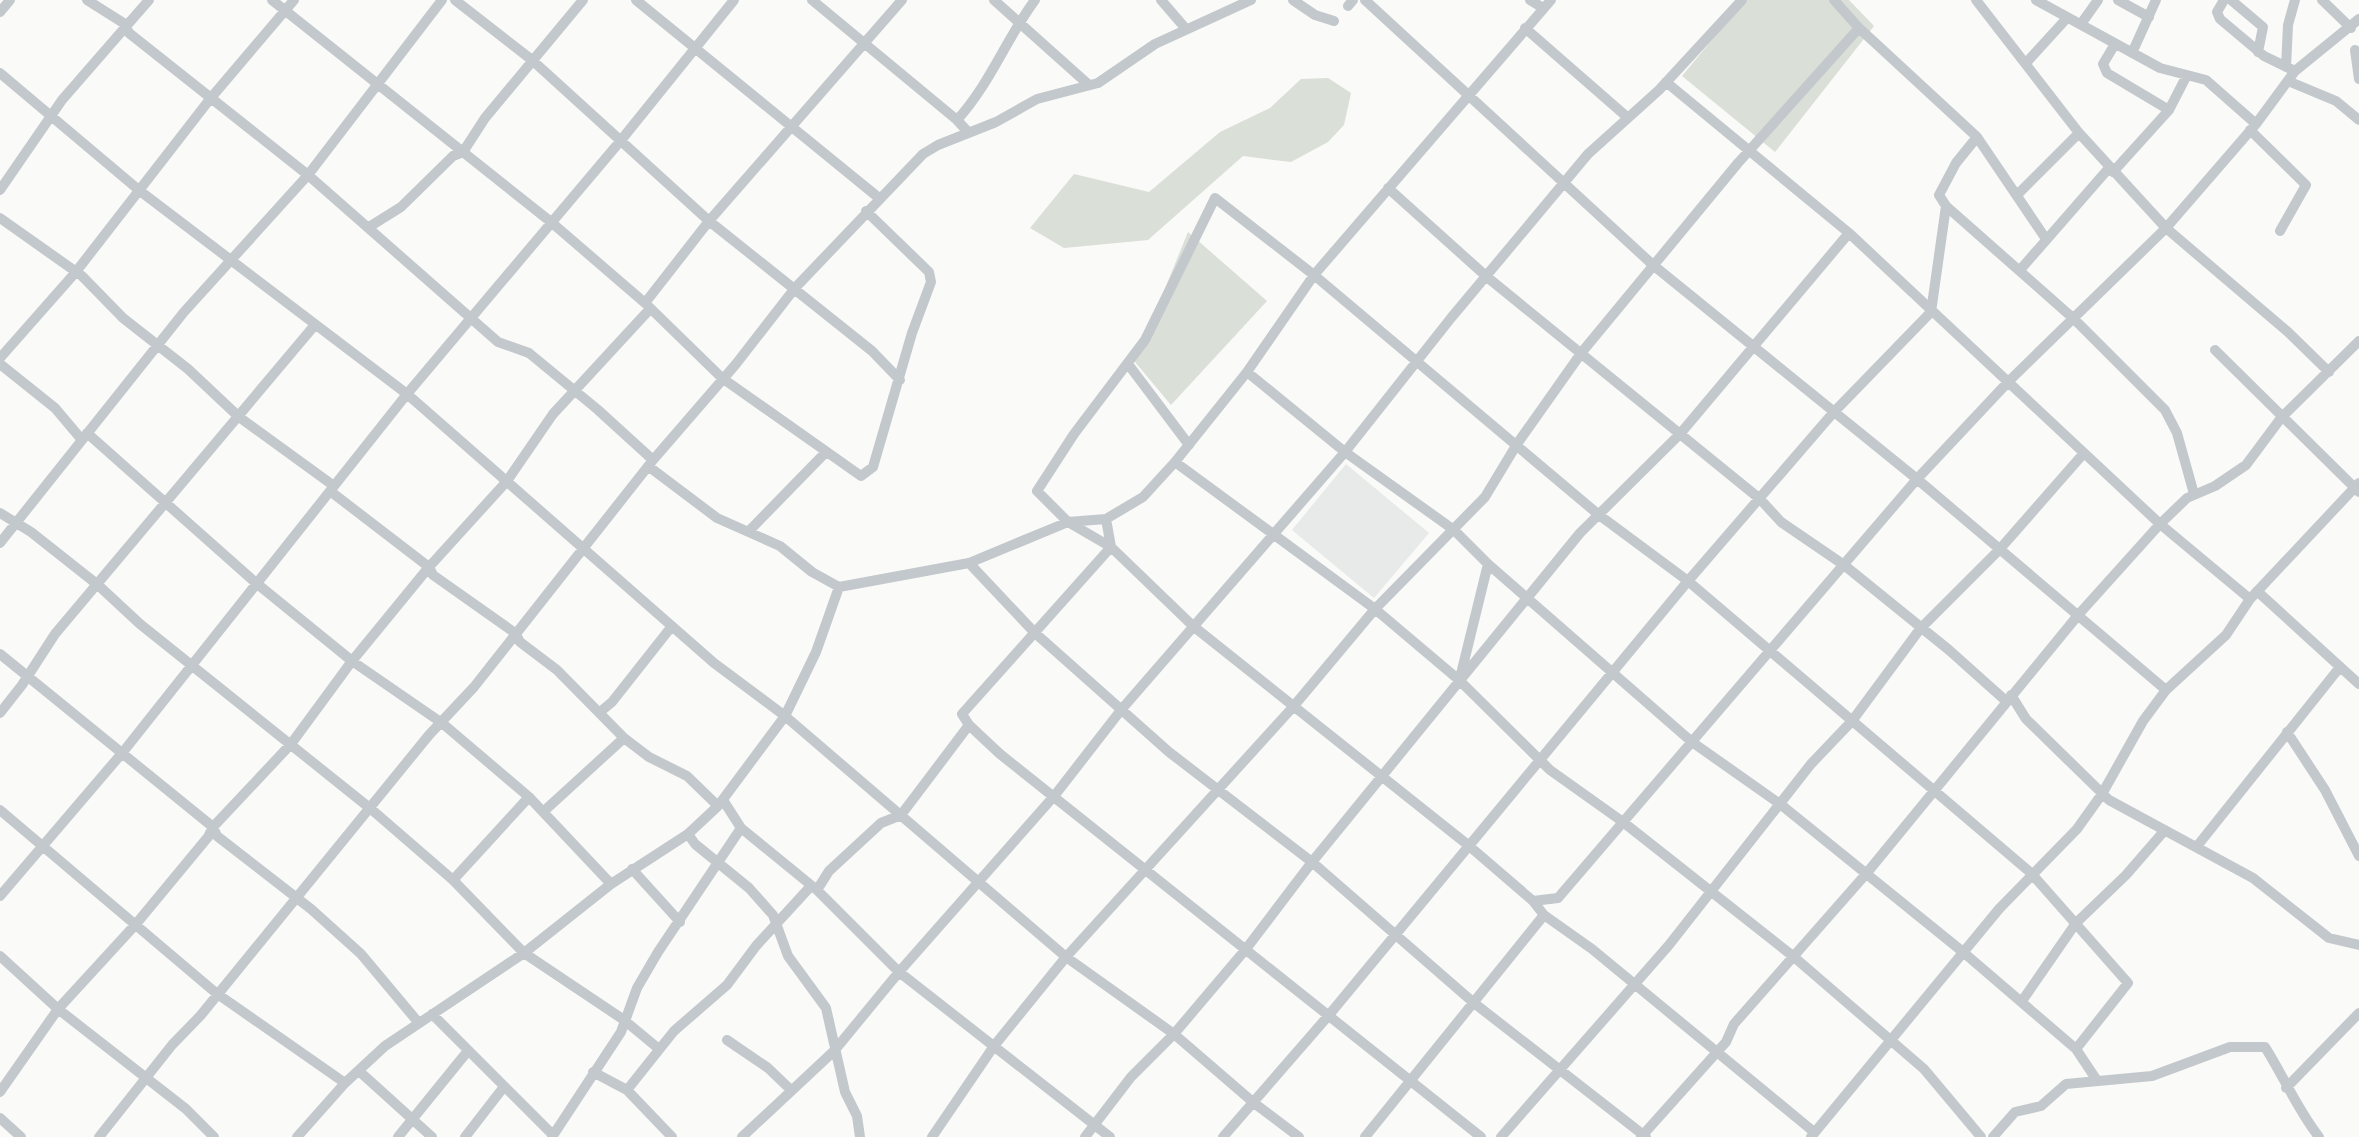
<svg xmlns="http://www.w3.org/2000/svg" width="2359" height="1137" viewBox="0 0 2359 1137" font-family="Figtree,sans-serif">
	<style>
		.built { fill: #e8e9e9 }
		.green { fill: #dadfd7 }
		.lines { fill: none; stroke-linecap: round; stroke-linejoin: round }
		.street { stroke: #c3c8cc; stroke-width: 10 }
	</style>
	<rect width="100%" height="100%" fill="#fafaf8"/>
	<path class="built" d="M1346 464 1429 533 1374 598 1292 530Z"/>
	<path class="green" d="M1745 0H1849L1874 26 1775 152 1682 76Z
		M1328 78 1351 93 1344 125 1328 142 1291 162 1243 156 1148 240 1064 248 1030 228 1074 174 1149 192 1220 132 1270 108 1301 79Z
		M1188 232 1267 301 1171 405 1135 362Z"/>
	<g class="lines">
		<path class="street" d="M87 0 125 24 129 33 308 175 498 342 529 353 597 409 653 460
			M272 0 551 222 645 303 722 378 861 476 873 467 912 333 931 282 929 272 866 211
			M455 0 532 60 709 221 872 351 900 380
			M636 0 879 198
			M812 0 957 120 968 132
			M994 0 1089 85
			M1161 0 1186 29
			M1293 0 1315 15 1334 21
			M1365 0 1653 265 1917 479 2166 690
			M1530 0 1543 8
			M1834 0 1859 28 1977 137 2046 239
			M1976 0 2079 133 2166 228 2288 332 2329 372
			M2036 0 2160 68 2206 80 2256 124
			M2118 0 2149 17
			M2224 0 2217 12 2220 19 2264 56 2295 71
			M2231 0 2263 27 2258 52
			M2322 0 2351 28
			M1348 6 1353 0
			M0 12 10 0
			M2081 24 2098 0
			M1525 28 1627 117
			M2115 44 2103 64 2107 73 2169 110
			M2355 50 2359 79
			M2132 53 2156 0
			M2026 63 2067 18
			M2286 67 2288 25 2295 0
			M0 73 140 191 407 394 714 663 785 716 1066 957 1174 1034 1254 1103 1299 1137
			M2288 81 2336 101 2359 120
			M1666 82 1849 233 2160 524 2250 599
			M957 120C990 84 1006 39 1035 0
			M2250 130 2306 185 2280 231
			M2113 172 2169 110 2187 75
			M1388 188 1487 277 1760 499 1781 522 1844 565 1949 650 2006 701
			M0 190 62 100 149 0
			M2018 194 2079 133
			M1946 206 2074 319 2165 410 2177 433 2194 494
			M0 218 82 276 123 318 188 369 239 417 334 486
			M369 227 401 207 453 156 463 152 485 118 583 0
			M2020 270 2109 168
			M645 303 709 221 902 0
			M2215 350 2359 492
			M0 358 75 273 210 99 294 0
			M0 364 55 408 82 440
			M1128 364 1189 445
			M1247 372 1345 452 1454 530 1488 564 1692 742 1780 804 1963 952 2076 1049 2096 1079
			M87 433 256 583 352 661 442 723 529 797 611 884
			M1175 462 1375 609 1459 680 1550 770 1623 822 1794 957 1924 1069 1981 1137
			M648 466 717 518 780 546 812 572 839 587 969 563 1068 522 1106 519 1143 497 1175 462 1247 372 1314 275 1551 0
			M330 491 429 567 433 575 515 633 520 642 557 670 624 738 649 757 687 776 718 806
			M0 513 31 532 98 585 140 624 371 809 453 880 524 953 624 1020 659 1049
			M1106 519 1111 547 962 714 969 725 1000 754 1481 1137
			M749 531 826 452
			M0 543 184 312 308 175 442 0
			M969 563 1035 633 1169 752 1312 862 1474 1003 1646 1137
			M2257 591 2359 684
			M0 654 213 827 217 836 311 909 361 954 418 1022
			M1460 678 1488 564
			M2011 695 2026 719 2109 800 2253 878 2329 938 2359 945
			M600 712 612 702 672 626
			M0 713 22 685 55 634 314 326
			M2287 732 2325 790 2359 856
			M0 810 216 993 345 1083
			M543 812 624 738
			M741 828 817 890 899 972 1110 1137
			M688 834 695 844 749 888 773 915 788 956 826 1008 845 1092 857 1116 860 1137
			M2198 845 2340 667
			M632 869 680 922
			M453 880 529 797
			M817 890 829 871 881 823 901 815 969 725
			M0 896 123 752 407 394 622 139 734 0
			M1533 901 1558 898 1917 479 2009 381 2166 228 2256 124 2295 71 2359 19
			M0 956 58 1009 186 1109 214 1137
			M2022 1001 2076 923 2126 875 2165 830
			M432 1014 553 1135
			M727 1040 768 1068 791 1090
			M359 1071 432 1137
			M593 1072 627 1090 672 1137
			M2286 1088 2359 1013
			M627 1090 674 1031 727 985 756 946 810 887
			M0 1092 58 1009 136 924 208 837 213 827 291 744 352 661 429 567 507 481 553 414 649 310
			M0 1118 21 1137
			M1814 1132 1592 949 1544 915 1533 901 1468 845 1193 626 1111 547 1068 522 1037 491 1074 434 1145 340 1215 198 1314 275 1599 515 1688 581 2031 873 2128 983 2076 1049
			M99 1137 172 1045 201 1015 429 735 474 687 653 460 736 364 795 288 923 154 938 145 996 122 1037 99 1098 83 1155 44 1251 0
			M297 1137 345 1083 385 1046 524 953 611 884 688 834 718 806 785 716 816 652 839 587
			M398 1137 467 1052
			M465 1137 503 1088
			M552 1137 621 1032 637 988 658 952 741 828 723 800
			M742 1137 834 1051 899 972 1055 795 1121 710 1345 452 1451 318 1588 154 1659 90 1742 0
			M932 1137 994 1046 1066 957 1293 707 1375 609 1485 497 1517 444 1582 352 1738 163 1859 28
			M1085 1137 1131 1077 1174 1034 1246 949 1312 862 1580 533 1680 434 1849 233
			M1223 1137 1329 1015 1688 581 1833 413 1931 312 1946 206 1939 195 1956 163 1977 137
			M1365 1137 1544 915
			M1501 1137 1669 945 1811 764 1852 721 1920 629 1999 550 2084 453
			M1641 1137 1726 1042 1734 1024 1866 874 2079 614 2160 524 2187 498 2215 486 2246 465 2281 418 2359 341
			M1811 1137 1999 909 2077 829 2102 794 2143 721 2166 690 2226 635 2250 599 2359 483
			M1993 1137 2015 1112 2041 1106 2066 1084 2152 1076 2230 1047H2265C2284 1077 2297 1109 2319 1137"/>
	</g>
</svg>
